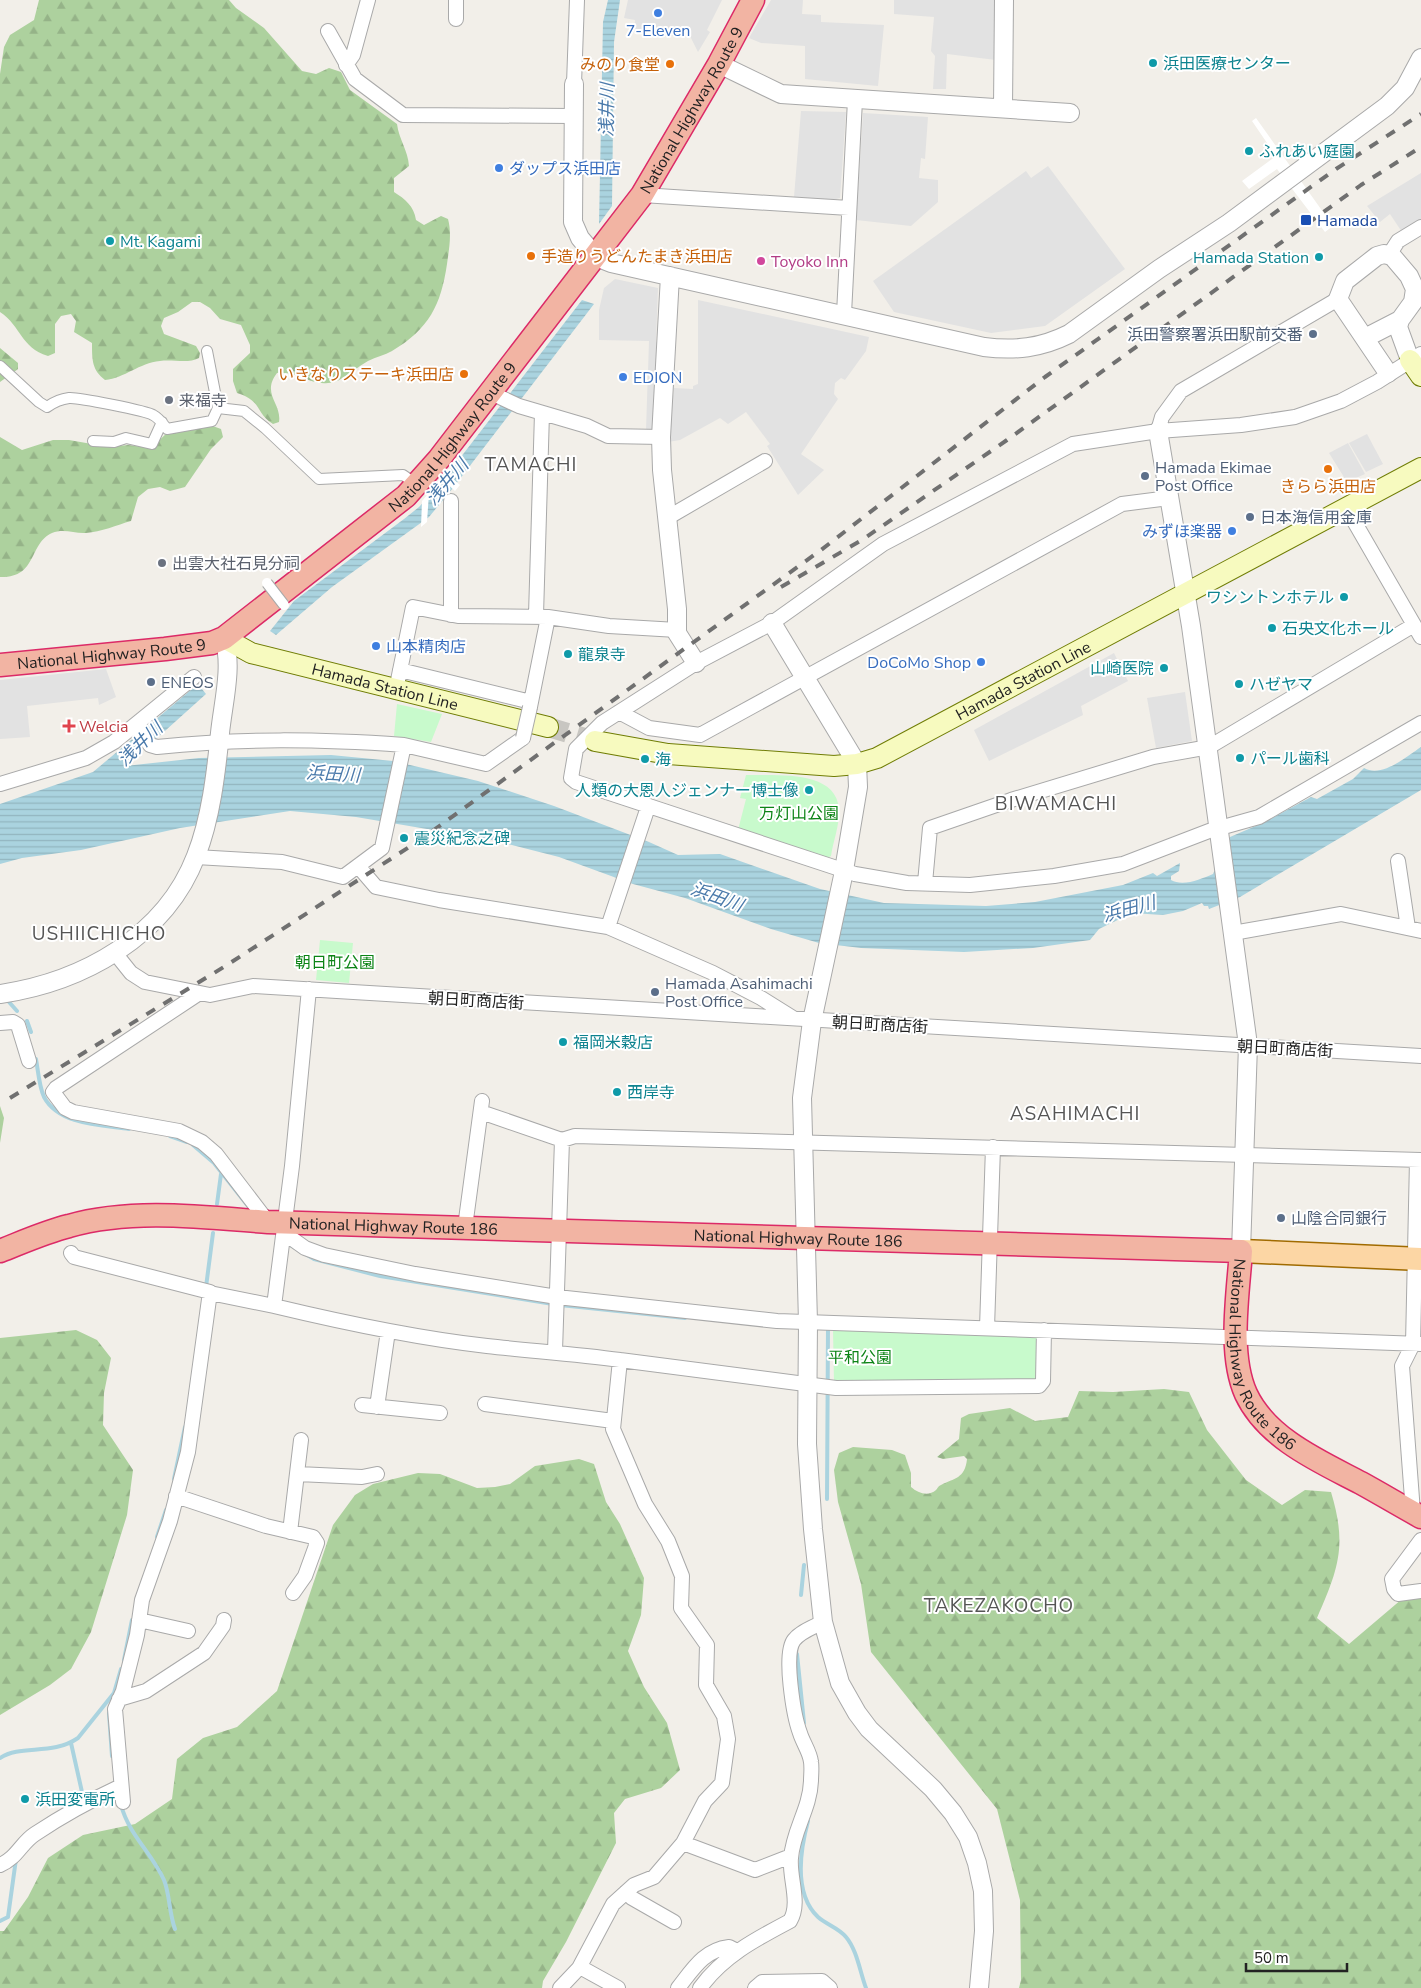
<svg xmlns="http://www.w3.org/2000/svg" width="1421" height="1988" viewBox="0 0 1421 1988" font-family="'Nunito Sans','Noto Sans JP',sans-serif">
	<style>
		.forest { fill: url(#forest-firs) }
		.park { fill: #c8facc }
		.parking { fill: #e2e2e2 }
		.water { fill: url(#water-rules) }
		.pier { fill: #fff }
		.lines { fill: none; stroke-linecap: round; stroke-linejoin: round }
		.stream { stroke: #aad3df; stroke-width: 4 }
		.secondary-tunnel { stroke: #c8c6c1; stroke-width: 20; stroke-dasharray: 20 10; stroke-linecap: butt }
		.pedestrian-casing { stroke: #a9a9a9; stroke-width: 12 }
		.minor-casing { stroke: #a9a9a9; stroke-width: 16 }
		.tertiary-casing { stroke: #a9a9a9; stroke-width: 20 }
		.secondary-casing { stroke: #707d05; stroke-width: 22 }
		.primary-casing { stroke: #a06b00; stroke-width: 25 }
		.trunk-casing { stroke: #dc2a67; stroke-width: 25 }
		.pedestrian { stroke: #fff; stroke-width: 10 }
		.minor { stroke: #fff; stroke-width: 14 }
		.tertiary { stroke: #fff; stroke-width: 18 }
		.secondary { stroke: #f7fabf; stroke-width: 20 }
		.primary { stroke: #fcd6a4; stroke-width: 22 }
		.trunk { stroke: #f2b4a3; stroke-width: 22 }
		.rail { stroke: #707070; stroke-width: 4; stroke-dasharray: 10 10; stroke-linecap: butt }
		.pedestrian-bridge-casing { stroke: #a9a9a9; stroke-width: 12; stroke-linecap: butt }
		.minor-bridge-casing { stroke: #a9a9a9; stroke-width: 16; stroke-linecap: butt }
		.pedestrian-bridge { stroke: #fff; stroke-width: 10 }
		.minor-bridge { stroke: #fff; stroke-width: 14 }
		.shop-dot { fill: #3f7fe0; stroke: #fff; stroke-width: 2 }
		.culture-dot { fill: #0f9aa8; stroke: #fff; stroke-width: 2 }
		.food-dot { fill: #e8710a; stroke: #fff; stroke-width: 2 }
		.transit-dot { fill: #1a4fb4; stroke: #fff; stroke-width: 2 }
		.hotel-dot { fill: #d1479c; stroke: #fff; stroke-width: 2 }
		.service-dot { fill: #5c6f8a; stroke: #fff; stroke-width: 2 }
		.worship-dot { fill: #6b7280; stroke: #fff; stroke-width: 2 }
		.health-dot { fill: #e0444e; stroke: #fff; stroke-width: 2 }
		.labels { text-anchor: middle; stroke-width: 4; stroke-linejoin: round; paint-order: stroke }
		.shop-label { font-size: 16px; fill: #366cbe; stroke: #fff; text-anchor: start }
		.culture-label { font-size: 16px; fill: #0d838f; stroke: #fff; text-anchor: start }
		.food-label { font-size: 16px; fill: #c56008; stroke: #fff; text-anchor: end }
		.street-label { font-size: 16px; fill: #222; stroke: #fff }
		.transit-label { font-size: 16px; fill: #164399; stroke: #fff; text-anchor: start }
		.hotel-label { font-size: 16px; fill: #b23c85; stroke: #fff; text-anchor: start }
		.service-label { font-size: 16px; fill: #4e5e75; stroke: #fff; text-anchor: start }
		.worship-label { font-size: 16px; fill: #5b616d; stroke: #fff; text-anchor: start }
		.health-label { font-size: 16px; fill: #be3a42; stroke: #fff; text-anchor: start }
		.park-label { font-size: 16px; fill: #0c8416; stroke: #fff }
		.water-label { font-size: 18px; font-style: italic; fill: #4a7aab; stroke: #fff }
		.quarter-label { font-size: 19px; letter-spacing: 1px; fill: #555; stroke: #fff }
	</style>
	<defs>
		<pattern id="forest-firs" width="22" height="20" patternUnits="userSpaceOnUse" patternTransform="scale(1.25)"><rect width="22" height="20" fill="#add19e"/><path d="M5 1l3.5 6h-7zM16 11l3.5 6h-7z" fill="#95b388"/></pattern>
		<pattern id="water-rules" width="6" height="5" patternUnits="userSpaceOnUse" patternTransform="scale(1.25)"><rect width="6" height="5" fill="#aad3df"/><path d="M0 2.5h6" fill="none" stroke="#92b5bf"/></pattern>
	</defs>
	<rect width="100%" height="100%" fill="#f2efe9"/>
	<path class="forest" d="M39 0H229L236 8 264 28 302 71 316 74 329 68 341 72 350 90 397 124C399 140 408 150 409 166L394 178V192C405 199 414 206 416 220L424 225 441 216 448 219C452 234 449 249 447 264 441 305 429 329 392 351 385 355 376 357 368 361 355 368 343 382 328 383 308 385 299 371 277 373 261 394 282 403 279 422L273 424C255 413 263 401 237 393L233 381V369L250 353V345L241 325 220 319 210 308 200 302H192L178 312 164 318 161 326 164 334 196 346 200 353 199 358C188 364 173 359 160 361 139 363 125 378 105 380 92 370 92 360 92 343L74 332 76 321 71 314 61 316 55 324V353L48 356C20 347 22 327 0 312V74L4 47 10 35 34 20Z
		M0 348 18 363V369L0 382Z
		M210 425 221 429 223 437 211 449 185 487 170 491 160 487 148 489 138 497 131 521C117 525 101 532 86 533 75 534 64 528 52 533 28 544 38 578 0 577V437L22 450 53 440H69L109 447 128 445 151 448 168 432Z
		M0 1106 4 1118 0 1143Z
		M76 1330 97 1340 111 1358 104 1393 103 1425 133 1470 127 1515 91 1632 71 1669 50 1685 0 1715V1338Z
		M1164 1389 1189 1392 1207 1430 1246 1480 1282 1505 1305 1490 1331 1492C1347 1545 1339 1568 1317 1618L1349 1644 1402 1599 1421 1595V1988H1019L1021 1980 1020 1900 997 1809 871 1652 861 1584 838 1502 834 1470 839 1453 853 1447 892 1450 905 1455 911 1473V1487C918 1493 928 1497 936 1490 938 1488 938 1486 941 1485 954 1478 965 1479 967 1459L964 1456 943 1459 937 1457 959 1439 961 1418 969 1414 1010 1408 1035 1421 1068 1417 1079 1391 1113 1392Z
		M579 1459 594 1464 606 1502 620 1524 644 1578 641 1615 628 1651 644 1687 667 1723 680 1770 661 1788 625 1799 614 1813 616 1843 566 1942 543 1981 542 1988H0V1931H4L28 1897 48 1858 83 1835 135 1824 172 1799 177 1759 203 1738 237 1727 277 1691 333 1525 355 1495 373 1484 418 1473 440 1474 477 1488 495 1487 510 1484 535 1466Z"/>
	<path class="park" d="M397 704 442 714 431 742 394 736Z
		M746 775C775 776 836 769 839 809 840 824 833 842 831 856L827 858 738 830 746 799 740 798Z
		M320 940 353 943 349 983 316 980Z
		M833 1330 1035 1336 1039 1341V1377L1034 1381 834 1383Z"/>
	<path class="parking" d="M628 0H722L707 30 710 32 698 52 691 38 634 32 635 20 624 18Z
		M771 0H803L802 14 821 15V22L884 25 878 86 805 79V46L761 43 749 38Z
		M894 0H996V60L947 54 946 89H933L935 56 931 51 934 17 894 14Z
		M801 111 846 112 840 198 833 200 794 197Z
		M863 113 928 117 925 159 921 158 919 178 938 180V202L911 226 856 220Z
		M1048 166 1125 269 1045 326 991 333 894 312 873 281 1026 171 1031 178Z
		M1421 173V221L1402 232 1390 214 1380 222 1367 206Z
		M615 279 658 288 656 342 661 343 655 431 646 430 649 341 599 340V310L604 288Z
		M698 300 869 337 866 351 845 380 841 378 835 383 834 394 838 399 801 454 824 470 798 495 767 446 770 444 746 412 728 424 720 418 680 440 668 442 674 388 693 389V386L698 384Z
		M1367 434 1383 464 1366 472 1349 443Z
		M1348 443 1365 474 1347 482 1329 453Z
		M1114 653 1128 681 1081 706 1083 715 989 761 974 730Z
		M106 669 116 697 99 705 98 698 27 706 30 737 0 739V680Z
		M1185 692 1192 741 1156 748 1147 698Z"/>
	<path class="water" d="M608 0H620L614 42 612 206 599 224 603 22Z
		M582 300 594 304 456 484 447 475Z
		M444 480 453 488 429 517 332 587 276 635 270 631 294 601 404 519 419 507Z
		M198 684 206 694 156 739 124 763 125 766 199 758 331 755 393 761 478 781 554 806 649 842 678 855 720 854 820 889 884 903 986 906 1035 902 1123 885 1153 873 1157 876 1180 863 1179 871 1171 876V880C1183 887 1201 879 1213 874L1230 837 1265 822 1311 797 1317 799 1353 779 1364 768C1382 778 1406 757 1421 747V790L1240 897 1209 909 1208 906H1204L1202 903 1183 911 1163 915 1132 913 1099 929 1090 940 1033 948 964 952 861 948 819 943 771 929 685 898 633 884 559 857 492 840 356 817 290 811 180 828 81 850 22 858 0 864V804L93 772Z"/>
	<path class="pier" d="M1256 118 1333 226 1325 232 1277 169 1249 189 1242 181 1276 156 1252 121Z
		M447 474 460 485 455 491 442 479Z
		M429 493 427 522 421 527 422 501Z"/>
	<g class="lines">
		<path class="stream" d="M9 1002 17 1011
			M27 1021 31 1032
			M36 1059C38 1070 39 1086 44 1097 59 1125 101 1125 129 1129
			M170 1136 187 1142
			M193 1145 214 1163 248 1206
			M217 1204 221 1174
			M287 1243 314 1259 380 1276 553 1304
			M206 1287 213 1233
			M560 1305 685 1318
			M174 1479 185 1427
			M827 1499 828 1328
			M157 1537 166 1510
			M801 1595 804 1565
			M797 1654 804 1723
			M124 1660 132 1620
			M109 1713 112 1756
			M71 1743 82 1792 83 1798 80 1800
			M0 1758C21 1744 52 1756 78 1738L114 1693 121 1669
			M121 1805C129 1835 152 1853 164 1880 170 1895 169 1913 175 1929
			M808 1821C800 1851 793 1893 818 1917 827 1925 839 1928 846 1937 857 1950 860 1972 866 1988
			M0 1921 8 1917 16 1859"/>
		<path class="secondary-tunnel" d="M548 727 595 741"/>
		<defs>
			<path id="pedestrian" d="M0 366 39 402 47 407C54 402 60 399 69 398 77 397 147 411 153 415 159 418 163 424 167 429L212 421 218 408 207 351
				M218 408 244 411 265 428 319 479 403 475 416 484
				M93 441 114 442 126 438 152 444 162 422"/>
			<path id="minor" d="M456 0V19
				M328 31 355 79 403 115 573 116
				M346 65 353 55 368 0
				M574 84 577 0
				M642 195 849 208
				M1389 255 1398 241 1421 227
				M844 314 855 100
				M1421 354 1377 382 1341 401 1295 417 1241 425 1158 431 1073 444 883 544 772 623 696 663 602 723 576 749 571 778 576 782 855 874 907 883 970 885 1054 876 1123 864 1209 831 1259 817 1421 723
				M489 392 519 406 587 426 608 436 661 437
				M1158 431 1162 417 1181 391 1338 299
				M1347 509 1421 637
				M667 518 765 461
				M451 615V501
				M536 615 542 413
				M548 617 609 626 677 630
				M400 670 531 702
				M396 690 413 607 458 616 548 617 530 707
				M619 712 649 728 700 735 1122 504 1169 498
				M136 725 150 745 157 747C243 738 317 739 404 745L382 848 343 877 282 862 196 857
				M404 745 486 764 523 738
				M0 784 86 758 114 742 194 677
				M1398 861 1408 928
				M358 866 376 887 439 900 608 927 713 973 761 998 793 1018
				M925 883 930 828 1011 800 1153 757 1209 747 1414 625
				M608 927 648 807
				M1233 933 1341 914 1421 931
				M115 953 131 973 145 982 210 995 253 986 1421 1056
				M198 994 56 1088 53 1092 65 1108 73 1112 179 1131 202 1142 216 1154 268 1222
				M0 1023 13 1022 18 1025 29 1061
				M481 1112 562 1140
				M465 1227 482 1101
				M284 1233 305 1248 324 1255 415 1274 557 1297 777 1321 1421 1344
				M71 1253 74 1257 210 1292 188 1452 170 1521 142 1600 137 1635 123 1691 115 1709 123 1802
				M210 1293 274 1306 292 1166 309 989
				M274 1306C345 1323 415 1338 487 1346 532 1351 576 1354 620 1360L613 1429 645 1504 668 1541 682 1576 681 1608 707 1645 706 1685 724 1716 728 1739 722 1783 705 1801 683 1843 654 1877 634 1885 613 1904 579 1968 560 1988
				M987 1328 993 1147
				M555 1351 562 1140 575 1136 1421 1160
				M620 1360 836 1388 1039 1386 1043 1381 1044 1330
				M485 1404 613 1421
				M362 1405 440 1413
				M377 1407 388 1331
				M298 1474 362 1477 377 1474
				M176 1496 266 1526 313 1537 317 1543 305 1576 293 1593
				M1413 1512 1402 1366 1413 1344 1417 1160
				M290 1532 301 1440
				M1421 1540 1392 1579 1394 1589 1398 1594 1421 1591
				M139 1620 188 1631
				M119 1699 146 1691 204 1653 223 1626 224 1620
				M683 1843 755 1870 791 1856
				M0 1865C17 1858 21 1843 35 1834 62 1816 91 1800 121 1786
				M626 1892 632 1898 674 1922
				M580 1967 618 1988
				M678 1988C693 1969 704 1950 729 1947L737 1951
				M700 1988C723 1956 756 1939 790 1921 801 1903 789 1878 791 1858 793 1830 810 1809 811 1781 811 1775 812 1768 811 1762 810 1752 803 1743 800 1733 794 1717 783 1654 794 1640 801 1631 814 1627 823 1622
				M755 1988 762 1982 822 1981 830 1988"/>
			<path id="tertiary" d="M719 64 781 94 1070 113
				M574 84 573 222 580 238 596 257 611 263 984 347C1015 351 1041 348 1069 334L1159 269 1229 223 1387 106 1405 88 1421 58
				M1003 107 1004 0
				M670 276 661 437 662 470 677 609V633L696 663
				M1365 338 1400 320
				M1388 373 1338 299 1345 281 1377 256 1384 254 1392 256 1409 276 1415 289 1413 302 1400 320 1398 327 1410 360
				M1158 431 1191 626 1248 1045 1241 1251
				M772 623 857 764 858 787 843 876 812 1021 802 1098 808 1322 807 1444 813 1529 823 1622 840 1683 857 1713 869 1729 933 1789 953 1813 968 1837 977 1863 983 1891 984 1931 979 1988
				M0 994C82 982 165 937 196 856 211 818 216 773 220 733 223 703 233 667 224 638"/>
			<g id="secondary">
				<path d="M1410 360 1421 376"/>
				<path id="s1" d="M224 638 251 653 548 727"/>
				<path id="s2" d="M595 741 668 754 834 766 857 764 877 758 1421 468"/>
			</g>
			<path id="primary" d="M1241 1251 1421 1259"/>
			<g id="trunk">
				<path id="s3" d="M0 665 165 649 212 643 224 638 406 496 439 459 642 195 719 64 753 0"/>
				<path id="s4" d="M0 1251C23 1242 45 1232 69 1226 132 1208 203 1217 268 1222L1241 1251C1238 1294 1228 1354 1246 1394 1267 1439 1321 1462 1361 1483 1381 1494 1401 1506 1421 1517"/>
			</g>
		</defs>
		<use href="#pedestrian" class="pedestrian-casing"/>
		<use href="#minor" class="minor-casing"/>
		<use href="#tertiary" class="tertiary-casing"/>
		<use href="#secondary" class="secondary-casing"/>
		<use href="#primary" class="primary-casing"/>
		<use href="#trunk" class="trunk-casing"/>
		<use href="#pedestrian" class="pedestrian"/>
		<use href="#minor" class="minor"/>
		<use href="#tertiary" class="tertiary"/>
		<use href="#secondary" class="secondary"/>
		<use href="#primary" class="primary"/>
		<use href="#trunk" class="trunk"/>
		<path class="rail" d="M781 587 862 540 1007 440 1361 185 1421 147
			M10 1098 227 965 420 840 821 550 1045 377 1336 169 1421 114"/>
		<defs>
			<path id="pedestrian-bridge" d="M267 583 284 605"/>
			<path id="minor-bridge" d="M523 738 530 707"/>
		</defs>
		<use href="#pedestrian-bridge" class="pedestrian-bridge-casing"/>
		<use href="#minor-bridge" class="minor-bridge-casing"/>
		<use href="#pedestrian-bridge" class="pedestrian-bridge"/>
		<use href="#minor-bridge" class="minor-bridge"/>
	</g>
	<g class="shop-dot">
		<circle cx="658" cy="13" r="5"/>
		<circle cx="499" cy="168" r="5"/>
		<circle cx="623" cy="377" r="5"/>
		<circle cx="1232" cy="531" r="5"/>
		<circle cx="376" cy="646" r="5"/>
		<circle cx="981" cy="662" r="5"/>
	</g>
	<g class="culture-dot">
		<circle cx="1153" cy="63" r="5"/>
		<circle cx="1249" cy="151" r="5"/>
		<circle cx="110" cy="241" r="5"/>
		<circle cx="1319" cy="257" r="5"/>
		<circle cx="1344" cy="597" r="5"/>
		<circle cx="1272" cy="628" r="5"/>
		<circle cx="568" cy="654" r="5"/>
		<circle cx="1164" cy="668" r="5"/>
		<circle cx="1239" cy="684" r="5"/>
		<circle cx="1240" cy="758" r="5"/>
		<circle cx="645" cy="759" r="5"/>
		<circle cx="809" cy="790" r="5"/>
		<circle cx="404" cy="838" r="5"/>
		<circle cx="563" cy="1042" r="5"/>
		<circle cx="617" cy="1092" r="5"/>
		<circle cx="25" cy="1799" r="5"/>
	</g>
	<g class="food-dot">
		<circle cx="670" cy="64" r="5"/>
		<circle cx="531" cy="256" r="5"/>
		<circle cx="464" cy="374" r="5"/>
		<circle cx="1328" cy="469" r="5"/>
	</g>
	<rect class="transit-dot" x="1300" y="214" width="12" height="12" rx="2.5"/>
	<circle class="hotel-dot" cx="761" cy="261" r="5"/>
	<g class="service-dot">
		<circle cx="1313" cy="334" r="5"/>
		<circle cx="1145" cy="476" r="5"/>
		<circle cx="1250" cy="517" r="5"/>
		<circle cx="151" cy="682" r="5"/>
		<circle cx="655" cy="992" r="5"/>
		<circle cx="1281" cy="1218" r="5"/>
	</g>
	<g class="worship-dot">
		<circle cx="169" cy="400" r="5"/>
		<circle cx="162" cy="563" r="5"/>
	</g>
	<path class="health-dot" d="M66.5 718.5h5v5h5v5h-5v5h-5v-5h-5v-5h5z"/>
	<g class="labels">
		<g class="shop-label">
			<text x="658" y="36" text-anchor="middle">7-Eleven</text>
			<text x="509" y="174">ダップス浜田店</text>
			<text x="633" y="383">EDION</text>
			<text x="1222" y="537" text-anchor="end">みずほ楽器</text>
			<text x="386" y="652">山本精肉店</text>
			<text x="971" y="668" text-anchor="end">DoCoMo Shop</text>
		</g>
		<g class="culture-label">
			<text x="1163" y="69">浜田医療センター</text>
			<text x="1259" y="157">ふれあい庭園</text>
			<text x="120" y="247">Mt. Kagami</text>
			<text x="1309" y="263" text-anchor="end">Hamada Station</text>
			<text x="1334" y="603" text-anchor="end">ワシントンホテル</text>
			<text x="1282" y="634">石央文化ホール</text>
			<text x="578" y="660">龍泉寺</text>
			<text x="1154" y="674" text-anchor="end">山崎医院</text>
			<text x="1249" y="690">ハゼヤマ</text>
			<text x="1250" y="764">パール歯科</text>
			<text x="655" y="765">海</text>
			<text x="799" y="796" text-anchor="end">人類の大恩人ジェンナー博士像</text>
			<text x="414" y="844">震災紀念之碑</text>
			<text x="573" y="1048">福岡米穀店</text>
			<text x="627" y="1098">西岸寺</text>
			<text x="35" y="1805">浜田変電所</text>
		</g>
		<g class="food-label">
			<text x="660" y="70">みのり食堂</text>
			<text x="541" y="262" text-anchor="start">手造りうどんたまき浜田店</text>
			<text x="454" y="380">いきなりステーキ浜田店</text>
			<text x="1328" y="492" text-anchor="middle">きらら浜田店</text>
		</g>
		<g class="street-label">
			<text dy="6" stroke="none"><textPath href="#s3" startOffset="938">National Highway Route 9</textPath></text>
			<text dy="6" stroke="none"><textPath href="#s3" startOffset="532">National Highway Route 9</textPath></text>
			<text dy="6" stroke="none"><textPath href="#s3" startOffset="112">National Highway Route 9</textPath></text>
			<text dy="6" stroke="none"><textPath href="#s2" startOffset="450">Hamada Station Line</textPath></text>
			<text dy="6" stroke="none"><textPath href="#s1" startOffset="169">Hamada Station Line</textPath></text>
			<text transform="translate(476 1000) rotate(3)" y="6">朝日町商店街</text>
			<text transform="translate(880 1024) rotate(3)" y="6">朝日町商店街</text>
			<text transform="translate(1285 1048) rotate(3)" y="6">朝日町商店街</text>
			<text dy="6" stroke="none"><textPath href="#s4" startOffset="399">National Highway Route 186</textPath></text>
			<text dy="6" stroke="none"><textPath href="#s4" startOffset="804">National Highway Route 186</textPath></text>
			<text dy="6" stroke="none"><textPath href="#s4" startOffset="1359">National Highway Route 186</textPath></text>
		</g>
		<g class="transit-label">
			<text x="1317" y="226">Hamada</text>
		</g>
		<g class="hotel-label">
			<text x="771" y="267">Toyoko Inn</text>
		</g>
		<g class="service-label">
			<text x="1303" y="340" text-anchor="end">浜田警察署浜田駅前交番</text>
			<text x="1155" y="473">Hamada Ekimae<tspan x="1155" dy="18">Post Office</tspan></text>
			<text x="1260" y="523">日本海信用金庫</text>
			<text x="161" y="688">ENEOS</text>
			<text x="665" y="989">Hamada Asahimachi<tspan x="665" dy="18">Post Office</tspan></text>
			<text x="1291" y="1224">山陰合同銀行</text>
		</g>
		<g class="worship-label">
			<text x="179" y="406">来福寺</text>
			<text x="172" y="569">出雲大社石見分祠</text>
		</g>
		<g class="health-label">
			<text x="79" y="732">Welcia</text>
		</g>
		<g class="park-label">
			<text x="799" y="819">万灯山公園</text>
			<text x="335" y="968">朝日町公園</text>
			<text x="860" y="1363">平和公園</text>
		</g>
		<g class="water-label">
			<text transform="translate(607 110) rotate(-89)" y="6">浅井川</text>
			<text transform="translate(447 482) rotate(-49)" y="6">浅井川</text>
			<text transform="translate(140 744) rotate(-44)" y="6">浅井川</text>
			<text transform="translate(333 774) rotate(3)" y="6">浜田川</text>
			<text transform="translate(717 897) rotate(20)" y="6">浜田川</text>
			<text transform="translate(1129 909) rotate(-15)" y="6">浜田川</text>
		</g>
		<g class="quarter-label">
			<text x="531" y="471">TAMACHI</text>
			<text x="1056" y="810">BIWAMACHI</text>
			<text x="99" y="940">USHIICHICHO</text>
			<text x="1075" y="1120">ASAHIMACHI</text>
			<text x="999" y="1612">TAKEZAKOCHO</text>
		</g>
	</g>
	<path d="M1246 1963v8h101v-8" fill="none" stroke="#222222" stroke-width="2.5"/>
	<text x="1254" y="1963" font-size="15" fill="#222222" stroke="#ffffff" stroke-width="4" paint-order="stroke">50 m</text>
</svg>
